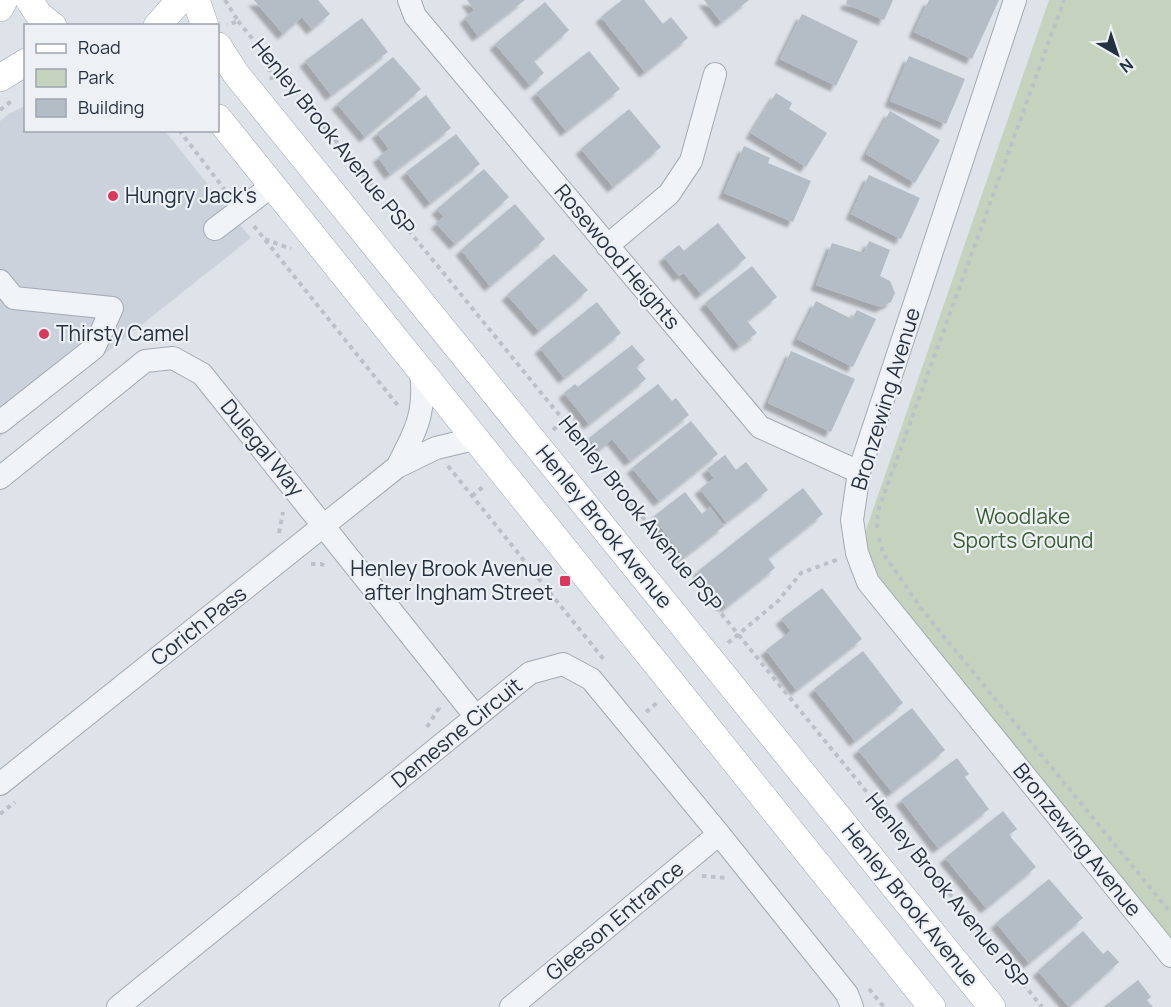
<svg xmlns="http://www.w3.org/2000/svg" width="1171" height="1007" viewBox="0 0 1171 1007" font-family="Manrope,sans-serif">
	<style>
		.built { fill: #cbd2db }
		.green { fill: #c5d3be }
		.building { fill: #b4bcc6; filter: url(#shadow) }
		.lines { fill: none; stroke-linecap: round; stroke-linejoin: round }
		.minor-casing { stroke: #a2aab3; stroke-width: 24 }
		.major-casing { stroke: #9ca8b5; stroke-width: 28 }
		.path { stroke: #bbc1c8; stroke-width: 4; stroke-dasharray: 4.5 4.5; stroke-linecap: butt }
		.minor { stroke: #f0f3f7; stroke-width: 22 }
		.major { stroke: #fff; stroke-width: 27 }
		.poi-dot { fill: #da375c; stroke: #edf1f6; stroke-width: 2 }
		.labels { text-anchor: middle; stroke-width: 4.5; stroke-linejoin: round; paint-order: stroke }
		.street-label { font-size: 21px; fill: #253141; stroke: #edf1f6 }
		.poi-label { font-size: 21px; fill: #253141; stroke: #edf1f6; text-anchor: start }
		.park-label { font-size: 21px; fill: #3d5e32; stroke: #edf1f6 }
	</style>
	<defs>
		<filter id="shadow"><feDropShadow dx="-5.5" dy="5.5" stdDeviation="1.5" flood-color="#0004"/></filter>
	</defs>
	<rect width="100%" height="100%" fill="#dde3e9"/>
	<path class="built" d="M25 106 26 130 165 131 251 238 0 437V121L9 114Z"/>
	<path class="green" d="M1049 0H1171V945L882 590 869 561 866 530Z"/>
	<path class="building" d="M254 0H318L330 14 312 29 302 17 283 34Z
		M467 0H525L478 36 465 18 474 10Z
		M622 0H644L663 24 671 17 688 38 645 72 601 17Z
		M704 0H749L721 22Z
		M847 0H893L884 20 846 4Z
		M929 0H999L972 59 914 32Z
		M545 2 569 30 534 61 544 73 530 85 495 44Z
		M802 14 858 41 836 86 780 59Z
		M362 18 388 52 331 95 305 61Z
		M589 51 620 89 566 131 536 93Z
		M909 56 965 79 946 124 890 101Z
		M393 57 421 89 365 137 337 104Z
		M776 93 792 103 789 109 827 133 806 167 751 133Z
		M426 95 451 128 390 174 378 157 389 149 377 133Z
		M629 109 661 147 613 187 581 149Z
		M890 111 940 140 915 183 866 154Z
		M456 134 480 164 430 203 406 172Z
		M744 146 770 158 768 163 811 181 793 222 724 193Z
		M484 169 509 197 455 244 436 223 444 217 437 209Z
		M869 175 920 198 901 239 851 214Z
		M515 204 545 239 490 286 461 250Z
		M718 223 746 258 701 294 684 273 679 276 664 257 679 245 684 251Z
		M869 241 890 250 880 276 890 281 895 293 891 302 880 307 816 285 832 243 864 253Z
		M554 254 588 290 539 331 507 295Z
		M752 266 777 297 747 321 757 333 739 346 705 303Z
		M816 301 852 319 857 310 876 319 853 367 797 339Z
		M597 302 621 333 564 378 540 348Z
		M632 345 645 360 636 367 646 379 589 424 564 393 575 384 578 387Z
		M791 351 855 379 831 432 768 403Z
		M658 384 672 401 676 398 689 415 630 461 612 439 599 450 589 438Z
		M691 421 718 454 659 501 632 468Z
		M725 455 736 470 746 462 768 490 726 522 700 489 714 478 707 469Z
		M803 488 823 514 768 558 775 568 726 607 698 571Z
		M685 492 702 514 710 507 724 526 684 557 653 517Z
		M822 588 862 639 796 690 766 650 791 631 781 619Z
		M863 651 903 703 855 741 814 689Z
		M912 708 945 750 892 792 858 750Z
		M957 758 969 774 965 777 989 809 938 848 901 800Z
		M1003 811 1017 829 1009 835 1036 867 986 908 945 858Z
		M1049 879 1083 918 1029 963 996 923Z
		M1083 931 1103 954 1108 950 1119 962 1069 1007 1038 971Z
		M1138 980 1151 997 1147 1000 1153 1007H1104Z"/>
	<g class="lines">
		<defs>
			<path id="minor" d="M409 0 415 16 760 427 859 472
				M1015 0 859 472 852 520 857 553 868 582 1171 956
				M215 229 273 185
				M607 246 669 194 691 161 715 74
				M0 281 14 298 112 308 94 348 0 422
				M397 467C416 431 426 413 421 372
				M0 478 145 361 173 358 202 374 476 717
				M0 784 397 467 436 448 474 439
				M118 1007 530 673 563 664 591 679 719 834 847 994 852 1007
				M511 1007 719 834"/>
			<path id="major" d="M29 0 39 15 53 26
				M196 0 205 26
				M0 8 4 0
				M157 26 180 0
				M218 46 236 74 992 1007
				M0 78 26 62
				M218 118 932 1007"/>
		</defs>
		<use href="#minor" class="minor-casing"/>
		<use href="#major" class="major-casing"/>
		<path class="path" d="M225 0 238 21 227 25
			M238 21 1042 1007
			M266 59 272 80
			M0 110 14 99
			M179 130 228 194
			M254 226 399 407
			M265 239 291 249
			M553 430 564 421
			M448 466 605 661
			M472 496 484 486
			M877 528 878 511 1064 0
			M279 533 283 512
			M879 538 883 553 923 611 1171 913
			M311 564H321L327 567
			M728 643 778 601 801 573 839 559
			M646 712 658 702
			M427 727 439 708 438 705
			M0 814 15 802
			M702 876 728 878
			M869 989 884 1007"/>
		<use href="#minor" class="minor"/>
		<use href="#major" class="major"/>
	</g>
	<g class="poi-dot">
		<circle cx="113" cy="196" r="6"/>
		<circle cx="44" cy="334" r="6"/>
		<rect x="559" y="575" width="12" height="12" rx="3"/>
	</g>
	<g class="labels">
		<g class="street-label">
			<text transform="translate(333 137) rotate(51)" y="7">Henley Brook Avenue PSP</text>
			<text transform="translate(617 257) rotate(50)" y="7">Rosewood Heights</text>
			<text transform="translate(886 399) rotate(-73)" y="7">Bronzewing Avenue</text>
			<text transform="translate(262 448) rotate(51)" y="7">Dulegal Way</text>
			<text transform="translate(640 514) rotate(51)" y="7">Henley Brook Avenue PSP</text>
			<text transform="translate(604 527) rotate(51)" y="7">Henley Brook Avenue</text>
			<text transform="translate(199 626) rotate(-38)" y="7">Corich Pass</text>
			<text transform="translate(457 733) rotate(-39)" y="7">Demesne Circuit</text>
			<text transform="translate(1077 840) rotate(51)" y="7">Bronzewing Avenue</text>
			<text transform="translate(947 891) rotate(51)" y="7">Henley Brook Avenue PSP</text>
			<text transform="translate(910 905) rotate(51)" y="7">Henley Brook Avenue</text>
			<text transform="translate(615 921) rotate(-40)" y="7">Gleeson Entrance</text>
		</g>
		<g class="poi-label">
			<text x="125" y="203">Hungry Jack's</text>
			<text x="56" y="341">Thirsty Camel</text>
			<text x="553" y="576" text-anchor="end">Henley Brook Avenue<tspan x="553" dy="24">after Ingham Street</tspan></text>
		</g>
		<g class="park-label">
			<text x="1023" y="524">Woodlake<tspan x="1023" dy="24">Sports Ground</tspan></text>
		</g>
	</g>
	<rect x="24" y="24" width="195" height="108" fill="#edf1f6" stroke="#9da4ae" stroke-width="1.5"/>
	<rect x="36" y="44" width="30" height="9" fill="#ffffff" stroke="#9da4ae" stroke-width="1.5"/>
	<text x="78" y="54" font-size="18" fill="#253141">Road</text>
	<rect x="36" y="69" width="30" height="18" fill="#c5d3be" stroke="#9da4ae" stroke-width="1.5"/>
	<text x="78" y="84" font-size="18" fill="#253141">Park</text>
	<rect x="36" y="99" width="30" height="18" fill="#b4bcc6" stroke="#9da4ae" stroke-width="1.5"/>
	<text x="78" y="114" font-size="18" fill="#253141">Building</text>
	<g transform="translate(1117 54) rotate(141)" stroke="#edf1f6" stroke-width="4.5" paint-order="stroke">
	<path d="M0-4.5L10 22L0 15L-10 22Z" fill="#253141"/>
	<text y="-9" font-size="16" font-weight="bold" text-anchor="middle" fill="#253141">N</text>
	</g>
</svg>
